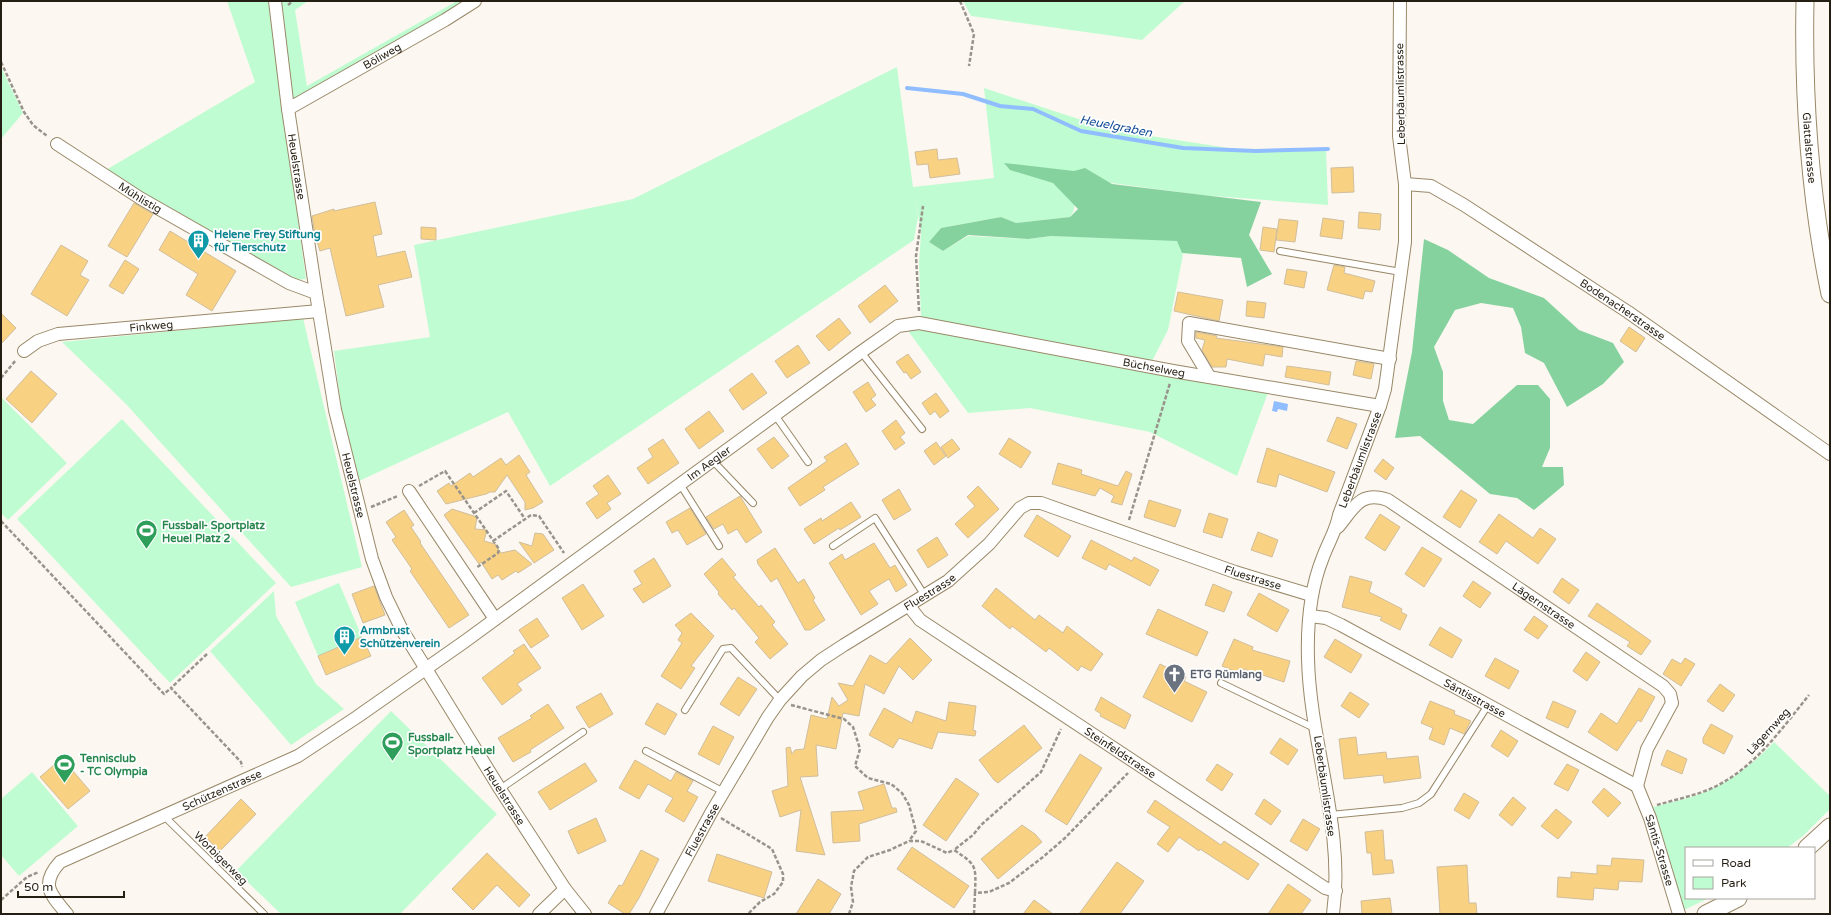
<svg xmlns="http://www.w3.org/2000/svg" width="1831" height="915" viewBox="0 0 1831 915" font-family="'Varela Round',sans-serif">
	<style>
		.green { fill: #c0fcd1 }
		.forest { fill: #86d29e }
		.water { fill: #90bdff }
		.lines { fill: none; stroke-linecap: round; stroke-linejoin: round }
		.stream { stroke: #90bdff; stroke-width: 4 }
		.building { fill: #f9d183; stroke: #d0be9c }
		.lane-casing { stroke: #998868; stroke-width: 8 }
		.street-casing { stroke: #998868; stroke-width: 14 }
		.secondary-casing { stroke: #998868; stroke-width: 19 }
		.path { stroke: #99948b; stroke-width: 2.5; stroke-dasharray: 4 2; stroke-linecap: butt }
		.lane { stroke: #fff; stroke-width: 6 }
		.street { stroke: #fff; stroke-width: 12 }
		.secondary { stroke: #fff; stroke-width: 17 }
		.labels { text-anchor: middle; stroke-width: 3.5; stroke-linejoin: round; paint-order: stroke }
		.street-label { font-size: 11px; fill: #251e12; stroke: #fff }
		.culture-label { font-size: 11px; font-weight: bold; fill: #0d838f; stroke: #fff; text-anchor: start }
		.leisure-label { font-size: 11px; font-weight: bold; fill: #27864d; stroke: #fff; text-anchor: start }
		.worship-label { font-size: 11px; font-weight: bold; fill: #5b616d; stroke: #fff; text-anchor: start }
		.water-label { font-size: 12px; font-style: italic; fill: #124a95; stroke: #fff }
	</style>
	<rect width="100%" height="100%" fill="#fcf8f1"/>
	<path class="green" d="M227 1H268L306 279 294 280 153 199 106 170 255 82Z
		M279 1H308L295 10 307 86 457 1H467L293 104Z
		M963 1H1185L1142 40 971 16Z
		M1 67 23 113 1 139Z
		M897 67 913 187 994 178 984 88 1112 130 1248 151 1326 149 1328 205 1201 195 1082 179 1073 212 1070 217 1016 223 1001 217 941 228 929 242 943 251 968 236 1028 239 1051 236 1177 240 1183 255 1168 330 1148 369 1269 390 1237 476 1150 432 1030 408 968 413 906 328 921 318 919 264 921 232 915 198 918 217 914 240 550 486 508 412 359 481 341 407 334 351 430 337 414 245 633 199Z
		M303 318 362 567 291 587 126 404 62 342Z
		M1 397 67 463 8 520 1 513Z
		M122 419 276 583 170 683 17 519Z
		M339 583 362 637 318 656 295 602Z
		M274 591 276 616 316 684 344 709 291 745 210 651Z
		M391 711 497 814 400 914H281L236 871Z
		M1774 742 1830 796V809L1803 836 1787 848H1686V898H1709L1684 910 1653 807C1672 802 1692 798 1710 790 1734 779 1756 761 1774 742Z
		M32 772 78 826 19 876 1 855V799Z"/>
	<path class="forest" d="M1004 163 1074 171 1085 168 1112 184 1261 202 1249 235 1272 274 1247 287 1241 258 1182 253 1177 241 1051 236 1028 239 968 235 943 251 929 242 941 228 1001 217 1016 223 1070 217 1078 209 1053 183 1010 170Z
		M1424 239 1448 250 1489 278 1544 298 1579 330 1613 343 1624 362 1603 384 1567 407 1544 363 1525 353 1521 327 1513 308 1481 303 1455 310 1434 347 1443 372V401L1449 420 1473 424 1517 385H1538L1550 399V448L1542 467H1563L1564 485 1534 510 1517 498 1490 494 1420 436 1395 438 1412 352Z"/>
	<path class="water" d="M1274 401 1288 404 1287 411 1278 409 1277 412 1272 411Z"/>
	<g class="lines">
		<path class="stream" d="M907 88 963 94 1000 106 1033 109 1081 131 1183 148 1256 151 1328 149"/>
	</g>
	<path class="building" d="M937 149 938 160 957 158 960 174 930 178 928 164 917 165 915 152Z
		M1353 167 1354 192 1332 193 1331 168Z
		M375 202 382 234 373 236 377 257 405 251 412 277 378 285 384 307 346 316 330 248 320 251 315 235 312 216 334 209V211Z
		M134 203 153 214 127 257 108 246Z
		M1359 212 1381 214 1380 230 1358 228Z
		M1323 218 1344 221 1342 239 1320 236Z
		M1279 219 1298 221 1295 242 1276 240Z
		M421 227 436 228V240L421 239Z
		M1263 227 1277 229 1274 252 1260 250Z
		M170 231 236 271 212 311 186 295 198 274 159 250Z
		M61 245 88 261 80 275 89 280 67 316 31 294Z
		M125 260 139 269 123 294 109 286Z
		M1334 265 1345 267 1344 273 1375 281 1372 292 1365 291 1363 299 1327 290Z
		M1287 269 1307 272 1304 288 1284 284Z
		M885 285 898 301 870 323 858 306Z
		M1178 292 1223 300 1219 321 1174 311Z
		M1247 301 1266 303 1264 318 1246 316Z
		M1 313 16 328 1 344Z
		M839 318 851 333 829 351 816 336Z
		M1629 327 1645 338 1636 352 1620 341Z
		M1196 332 1217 336 1216 338 1283 347 1282 357 1265 354 1263 366 1227 359 1226 367H1212L1202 350 1205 340 1196 338Z
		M798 345 810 363 787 378 775 361Z
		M908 354 921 372 911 379 906 372 904 373 896 362Z
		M1356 361 1374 364 1371 379 1353 375Z
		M1287 366 1331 372 1329 385 1285 377Z
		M31 371 57 394 32 423 6 399Z
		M752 373 767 393 743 410 729 390Z
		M868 382 876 395 871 399 876 405 866 412 853 392Z
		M936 393 949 411 940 418 935 411 930 415 922 403Z
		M709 411 724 431 699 449 685 429Z
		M1337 417 1357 424 1347 449 1327 441Z
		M896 420 905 433 900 437 905 443 895 450 882 431Z
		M774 437 789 456 772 469 757 449Z
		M1009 438 1031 452 1021 468 999 454Z
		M663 439 679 463 648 484 637 468 653 457 648 449Z
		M952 439 960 449 948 458 941 447Z
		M936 442 946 456 934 465 924 451Z
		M846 443 859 464 823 487 825 490 800 506 788 488 827 461 824 457Z
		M1267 448 1335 472 1327 492 1279 474 1276 487 1257 482Z
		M519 455 530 472 526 475 543 502 533 508 525 510V502L507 475 495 492H490L486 494 446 504 437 491 449 483 451 486 470 473 473 477 501 458 506 465Z
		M1383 459 1394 468 1386 480 1374 471Z
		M1058 463 1082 470 1081 474 1118 486 1126 471 1132 474 1122 505 1111 502 1114 496 1100 488 1095 496 1052 484Z
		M608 475 621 494 607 503 611 509 597 519 586 503 599 494 593 486Z
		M978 486 999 509 968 538 955 524 975 506 967 497Z
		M899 489 911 510 894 520 882 500Z
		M1461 490 1477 500 1460 528 1443 517Z
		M740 496 762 532 746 543 737 529 728 534 723 524 714 529 706 517Z
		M1149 500 1181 510 1175 527 1144 517Z
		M851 502 861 517 840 530 839 528 814 544 804 529 821 518 822 521Z
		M690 508 706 534 687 545 678 530 672 533 666 522Z
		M452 509 477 517 475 529 487 530 484 541 495 544 501 553 515 550 532 564 518 573 516 571 502 580 498 575 492 579 481 562 479 564 444 515Z
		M404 510 414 525 411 527 421 542 420 543 469 615 449 628 410 571 412 569 392 540 396 537 386 522Z
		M1209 513 1228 519 1222 538 1203 532Z
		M1380 514 1400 527 1385 551 1365 538Z
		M1499 514 1533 538 1540 528 1556 539 1538 564 1506 541 1497 554 1479 542Z
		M1037 515 1071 536 1058 557 1024 536Z
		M1258 532 1278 540 1272 557 1251 550Z
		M535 533 543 534 554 550 534 563 519 542 532 546Z
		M937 537 948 555 928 568 917 550Z
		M1091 540 1132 561 1134 557 1159 570 1150 586 1109 564 1106 570 1082 558Z
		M874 543 890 568 895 565 907 585 896 592 889 579 869 591 878 604 861 615 829 563 842 554 845 560Z
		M1422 547 1442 559 1424 587 1405 574Z
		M775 548 798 583 804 579 815 598 813 600 825 620 810 630H805L777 578 771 582 758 564 757 560Z
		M654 558 671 586 643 603 633 589 642 584 634 571Z
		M722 558 736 575 733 577 759 607 761 605 775 622 772 625 788 644 770 659 755 642 759 638 734 608 732 610 718 594 719 592 704 574Z
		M1350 576 1372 582 1369 592 1402 609 1401 612 1407 615 1400 630 1380 620 1382 617 1342 607Z
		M1562 578 1579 590 1569 604 1553 592Z
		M1473 581 1491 593 1480 608 1463 596Z
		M583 584 604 616 582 630 562 598Z
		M1213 584 1232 592 1224 612 1205 605Z
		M374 586 385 615 363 623 352 594Z
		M996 588 1035 620 1039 615 1063 633 1067 626 1103 654 1091 671 1081 666 1078 671 1049 648 1046 652 1012 626 1010 629 982 606Z
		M1259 593 1289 610 1277 632 1247 615Z
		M1597 603 1651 641 1641 655 1627 646 1630 642 1588 616Z
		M1158 609 1208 632 1197 656 1146 634Z
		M691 613 714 636 691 666 695 668 681 689 661 676 682 643 678 640 682 633 675 625Z
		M1534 616 1548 626 1538 639 1524 630Z
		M537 618 549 636 531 648 519 630Z
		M1440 627 1462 640 1452 658 1429 645Z
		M362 637 371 656 326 675 318 656Z
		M910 638 932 660 913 680 899 666 884 694 865 684 859 716 843 713 836 749 816 745 818 776 800 777 825 855 796 851 801 810 780 817 772 791 788 786 786 748 790 747 792 754 795 750 804 749 811 715 827 719 832 697 839 706 848 700 838 683 853 686 870 655 886 664Z
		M1234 639 1253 647 1252 650 1290 661 1284 682 1244 669 1241 674 1222 666Z
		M1335 639 1362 655 1351 673 1324 657Z
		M524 644 541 668 517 684 522 690 502 705 482 678 515 653 513 651Z
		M1586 652 1600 662 1587 681 1573 671Z
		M1495 658 1519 671 1509 689 1485 676Z
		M1685 658 1695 664 1681 686 1663 674 1672 659 1681 664Z
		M1160 664 1186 677 1184 681 1207 692 1192 722 1143 697Z
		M738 677 757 689 739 716 720 704Z
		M1720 684 1735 695 1723 712 1707 701Z
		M1639 688 1655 697 1641 722 1638 720 1617 751 1588 732 1601 713 1617 724Z
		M1350 692 1369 704 1359 718 1341 706Z
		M601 693 613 714 589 728 576 707Z
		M1101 697 1131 715 1125 729 1100 716 1101 714 1095 710Z
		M1430 701 1455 711 1454 714 1471 721 1464 734 1450 728 1444 745 1429 739 1433 728 1421 723Z
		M1553 701 1576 711 1568 728 1546 718Z
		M949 702 976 706 973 730 976 731 975 736 938 732 932 749 899 738 893 748 869 735 884 708 912 723 916 711 946 721Z
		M657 703 677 714 665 735 645 724Z
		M548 704 564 728 530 750 531 752 513 762 498 738 532 718 530 716Z
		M1711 724 1733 736 1724 754 1703 743V738Z
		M1024 725 1042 748 998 783 994 780 979 760Z
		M713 726 734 737 719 765 698 754Z
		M1501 730 1518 741 1508 757 1491 746Z
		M1356 737 1358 755 1386 752 1387 759 1418 756 1421 778 1384 783 1383 775 1344 779 1339 739Z
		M1280 738 1298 750 1288 765 1270 753Z
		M1667 750 1687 759 1682 774 1661 765Z
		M1080 754 1102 768 1067 825 1045 811Z
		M62 758 90 791 68 809 40 777Z
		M635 760 671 781 676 772 693 781 687 791 698 797 684 822 665 811 673 798 648 784 639 799 619 788Z
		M585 763 597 781 550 810 538 792Z
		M1217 764 1233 774 1222 791 1206 780Z
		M1567 764 1579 770 1568 791 1554 784Z
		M956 778 979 794 946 841 923 825Z
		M884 784 892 808H896L897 812 859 824 860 841 833 843 831 812 864 810 858 792Z
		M1604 788 1621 803 1608 817 1592 802Z
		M1464 793 1479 802 1469 819 1454 810Z
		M1513 797 1526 808 1512 826 1499 815Z
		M241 799 256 814 220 851 205 837Z
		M1264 799 1281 811 1271 825 1255 814Z
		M1155 800 1221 845 1224 841 1259 864 1248 880 1200 849 1199 851 1179 837 1168 852 1157 844 1170 827 1147 812Z
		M1556 809 1572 822 1558 839 1541 826Z
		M596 818 606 841 578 854 568 831Z
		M1303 819 1320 829 1307 851 1290 841Z
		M1022 825 1035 834 1042 842 998 879 981 859Z
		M1383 830 1385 860H1392L1394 873 1373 875 1371 853H1367L1365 832Z
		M912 847 969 886 954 908 897 869Z
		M641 850 659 859 639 898 629 914H625L608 903 619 885 622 886Z
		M487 853 530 895 519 907 497 885 473 910 452 889Z
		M717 854 772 872 764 898 708 881Z
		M1612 858 1644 860 1642 882 1619 881 1618 890 1594 888 1593 900 1557 897 1558 877 1571 878V872L1597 874V865L1611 866Z
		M1117 862 1144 881 1120 914H1079Z
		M1467 865 1469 903H1476L1477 914H1440L1437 867Z
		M818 879 841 894 829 914H796Z
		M1288 884 1311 900 1301 914H1268Z
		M1390 898 1392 914H1362L1361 901Z
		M1034 900 1053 914H1023Z"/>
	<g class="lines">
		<defs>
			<path id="lane" d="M1280 251 1401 272
				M861 352 922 429
				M775 415 808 462
				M713 461 753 503
				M680 484 719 546
				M833 546 875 518 925 596
				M1221 683 1310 726 1316 727
				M685 710 723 649 731 648 780 700
				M646 751 724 792
				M500 789 583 732
				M1330 815 1402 808 1419 803 1431 794 1488 705
				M164 816 264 914"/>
			<g id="street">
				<path id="s1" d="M275 1 288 109 316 293 335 410 372 559 386 597 402 630 500 789 565 889 585 914"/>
				<path id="s2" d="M288 109 445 20 475 1"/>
				<path id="s3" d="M57 144 140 198 289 283 316 293"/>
				<path id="s4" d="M1405 184 1431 186 1464 205 1628 312 1830 454"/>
				<path id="s5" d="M24 351 38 341 58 334 319 311"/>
				<path d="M1209 376 1188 341 1189 323 1390 359"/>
				<path d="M409 491 495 619"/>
				<path id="s6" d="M1338 527C1354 508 1360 490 1388 500L1663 686 1670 694 1672 703 1647 749 1637 786"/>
				<path id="s7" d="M909 606 920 620 1325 888 1336 891"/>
				<path id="s8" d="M1310 616 1326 618 1341 625 1637 786"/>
				<path id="s9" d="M1637 786 1650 818 1679 914"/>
				<path id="s10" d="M67 914C50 894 40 884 60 862L298 756 357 717 464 642 861 352 898 326 919 323 1173 371 1380 406"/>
				<path d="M539 914 565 889"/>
				<path id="s11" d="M656 914 711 813 768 717 780 700 802 676 821 660 844 645 948 581 989 544 1020 508 1029 503H1041L1235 572 1311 595"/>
				<path id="s12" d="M1333 914C1345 828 1310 744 1308 659 1307 625 1310 589 1323 557 1328 543 1336 531 1339 515L1380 406 1385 389 1405 242V184L1399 136 1400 1"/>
			</g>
			<g id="secondary">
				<path id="s13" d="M1805 1C1803 99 1810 198 1830 294"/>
				<path d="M1807 848 1830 827"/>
				<path d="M1706 914 1738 898"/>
			</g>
		</defs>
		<use href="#lane" class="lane-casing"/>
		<use href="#street" class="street-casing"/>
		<use href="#secondary" class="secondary-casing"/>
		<path class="path" d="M960 1 974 34 969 66
			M288 5 293 1
			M1 62 24 112 33 125 47 136
			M919 311 916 256 923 206
			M1 378 16 360
			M419 486 445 471 499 549 498 553 476 568
			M371 507 398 496
			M474 513 506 491 525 519
			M1129 520 1170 383
			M1 521 164 694 171 688
			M493 541 531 515 539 516 564 553
			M207 654 171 688 241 762 242 767
			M791 705 844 719 853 727 860 749 855 766 868 778 891 784 902 793 909 805 916 831 909 841
			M1657 805C1674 800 1693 796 1710 789 1753 770 1780 731 1809 695
			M721 818 772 849 783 874V882L774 894 760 902 748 914
			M975 893C976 866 977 865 954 850L973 835 981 825 1041 772 1061 729
			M1 900 27 877 39 872
			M849 914 853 902 851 887 854 871 868 857 890 850 909 841H921L947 853 954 850
			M974 914 975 893 989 892 1009 883 1043 857 1065 838 1128 773"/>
		<use href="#lane" class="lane"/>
		<use href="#street" class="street"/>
		<use href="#secondary" class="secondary"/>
	</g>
	<defs>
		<symbol id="building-pin" viewBox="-11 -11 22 30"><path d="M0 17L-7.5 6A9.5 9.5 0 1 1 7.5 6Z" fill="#0f9aa8" stroke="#fff"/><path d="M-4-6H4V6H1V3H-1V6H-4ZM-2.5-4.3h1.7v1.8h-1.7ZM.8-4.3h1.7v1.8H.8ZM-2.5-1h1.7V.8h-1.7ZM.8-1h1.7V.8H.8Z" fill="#fff"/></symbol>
		<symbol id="stadium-pin" viewBox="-11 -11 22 30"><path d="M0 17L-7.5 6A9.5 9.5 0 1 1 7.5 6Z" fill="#2e9e5b" stroke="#fff"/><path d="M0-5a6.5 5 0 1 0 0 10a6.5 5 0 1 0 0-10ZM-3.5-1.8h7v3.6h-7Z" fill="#fff"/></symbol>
		<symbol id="church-pin" viewBox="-11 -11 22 30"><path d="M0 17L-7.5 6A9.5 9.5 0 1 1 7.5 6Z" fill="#6b7280" stroke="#fff"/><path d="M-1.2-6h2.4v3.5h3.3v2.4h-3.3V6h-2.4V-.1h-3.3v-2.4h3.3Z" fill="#fff"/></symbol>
	</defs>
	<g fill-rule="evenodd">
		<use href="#building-pin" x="186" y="228" width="25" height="34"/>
		<use href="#stadium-pin" x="134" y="518" width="25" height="34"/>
		<use href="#building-pin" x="332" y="624" width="25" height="34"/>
		<use href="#church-pin" x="1162" y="662" width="25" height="34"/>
		<use href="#stadium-pin" x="380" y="730" width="25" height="34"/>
		<use href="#stadium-pin" x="52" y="752" width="25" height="34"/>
	</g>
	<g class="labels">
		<g class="street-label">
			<text dy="4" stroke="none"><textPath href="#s2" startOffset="108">Böliweg</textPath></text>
			<text transform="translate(1400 94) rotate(-91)" y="4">Leberbäumlistrasse</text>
			<text dy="4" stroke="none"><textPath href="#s13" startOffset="147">Glattalstrasse</textPath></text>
			<text dy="4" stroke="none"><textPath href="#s1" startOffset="167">Heuelstrasse</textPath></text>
			<text dy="4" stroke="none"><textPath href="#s3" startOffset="99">Mühlistig</textPath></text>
			<text dy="4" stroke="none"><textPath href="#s4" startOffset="254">Bodenacherstrasse</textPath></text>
			<text dy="4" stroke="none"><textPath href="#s5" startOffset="132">Finkweg</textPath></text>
			<text dy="4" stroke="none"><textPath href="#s10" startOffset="1320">Büchselweg</textPath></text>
			<text dy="4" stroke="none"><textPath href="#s12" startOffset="465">Leberbäumlistrasse</textPath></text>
			<text dy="4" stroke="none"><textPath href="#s10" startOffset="826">Im Aegler</textPath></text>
			<text dy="4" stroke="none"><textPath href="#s1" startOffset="491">Heuelstrasse</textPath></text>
			<text dy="4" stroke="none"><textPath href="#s11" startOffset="804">Fluestrasse</textPath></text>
			<text dy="4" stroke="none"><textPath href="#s11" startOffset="433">Fluestrasse</textPath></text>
			<text dy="4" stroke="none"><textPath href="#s6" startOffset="251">Lägernstrasse</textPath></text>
			<text dy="4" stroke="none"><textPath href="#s8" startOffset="185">Säntisstrasse</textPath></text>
			<text transform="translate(1768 731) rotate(-48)" y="4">Lägernweg</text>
			<text dy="4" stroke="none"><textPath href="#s7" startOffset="258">Steinfeldstrasse</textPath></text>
			<text transform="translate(1325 786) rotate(82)" y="4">Leberbäumlistrasse</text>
			<text dy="4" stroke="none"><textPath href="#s10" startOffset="238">Schützenstrasse</textPath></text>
			<text dy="4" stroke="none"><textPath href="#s1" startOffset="839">Heuelstrasse</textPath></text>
			<text dy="4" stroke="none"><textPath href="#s11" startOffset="96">Fluestrasse</textPath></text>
			<text dy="4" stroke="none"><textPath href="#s9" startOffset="68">Säntis-Strasse</textPath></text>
			<text transform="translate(221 858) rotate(45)" y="4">Worbigerweg</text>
		</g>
		<g class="culture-label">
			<text x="214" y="238">Helene Frey Stiftung<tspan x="214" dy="13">für Tierschutz</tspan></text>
			<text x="360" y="634">Armbrust<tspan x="360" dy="13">Schützenverein</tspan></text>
		</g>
		<g class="leisure-label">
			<text x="162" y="529">Fussball- Sportplatz<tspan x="162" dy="13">Heuel Platz 2</tspan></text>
			<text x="408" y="741">Fussball-<tspan x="408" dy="13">Sportplatz Heuel</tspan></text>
			<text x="80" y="762">Tennisclub<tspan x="80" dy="13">- TC Olympia</tspan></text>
		</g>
		<g class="worship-label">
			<text x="1190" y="678">ETG Rümlang</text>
		</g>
		<g class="water-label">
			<text transform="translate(1116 126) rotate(11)" y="4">Heuelgraben</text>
		</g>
	</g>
	<rect width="1831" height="915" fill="none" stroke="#251e12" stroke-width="4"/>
	<rect x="1685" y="847" width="130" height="52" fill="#ffffff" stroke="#a8a5a0"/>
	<rect x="1693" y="860" width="20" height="6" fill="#ffffff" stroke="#a8a5a0"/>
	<text x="1721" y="867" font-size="12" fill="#251e12">Road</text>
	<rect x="1693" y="877" width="20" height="12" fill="#c0fcd1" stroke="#a8a5a0"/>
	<text x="1721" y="887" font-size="12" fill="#251e12">Park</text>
	<path d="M18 891v6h106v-6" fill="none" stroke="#251e12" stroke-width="2"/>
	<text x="24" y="891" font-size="12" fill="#251e12" stroke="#ffffff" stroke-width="3" paint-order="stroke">50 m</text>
</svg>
